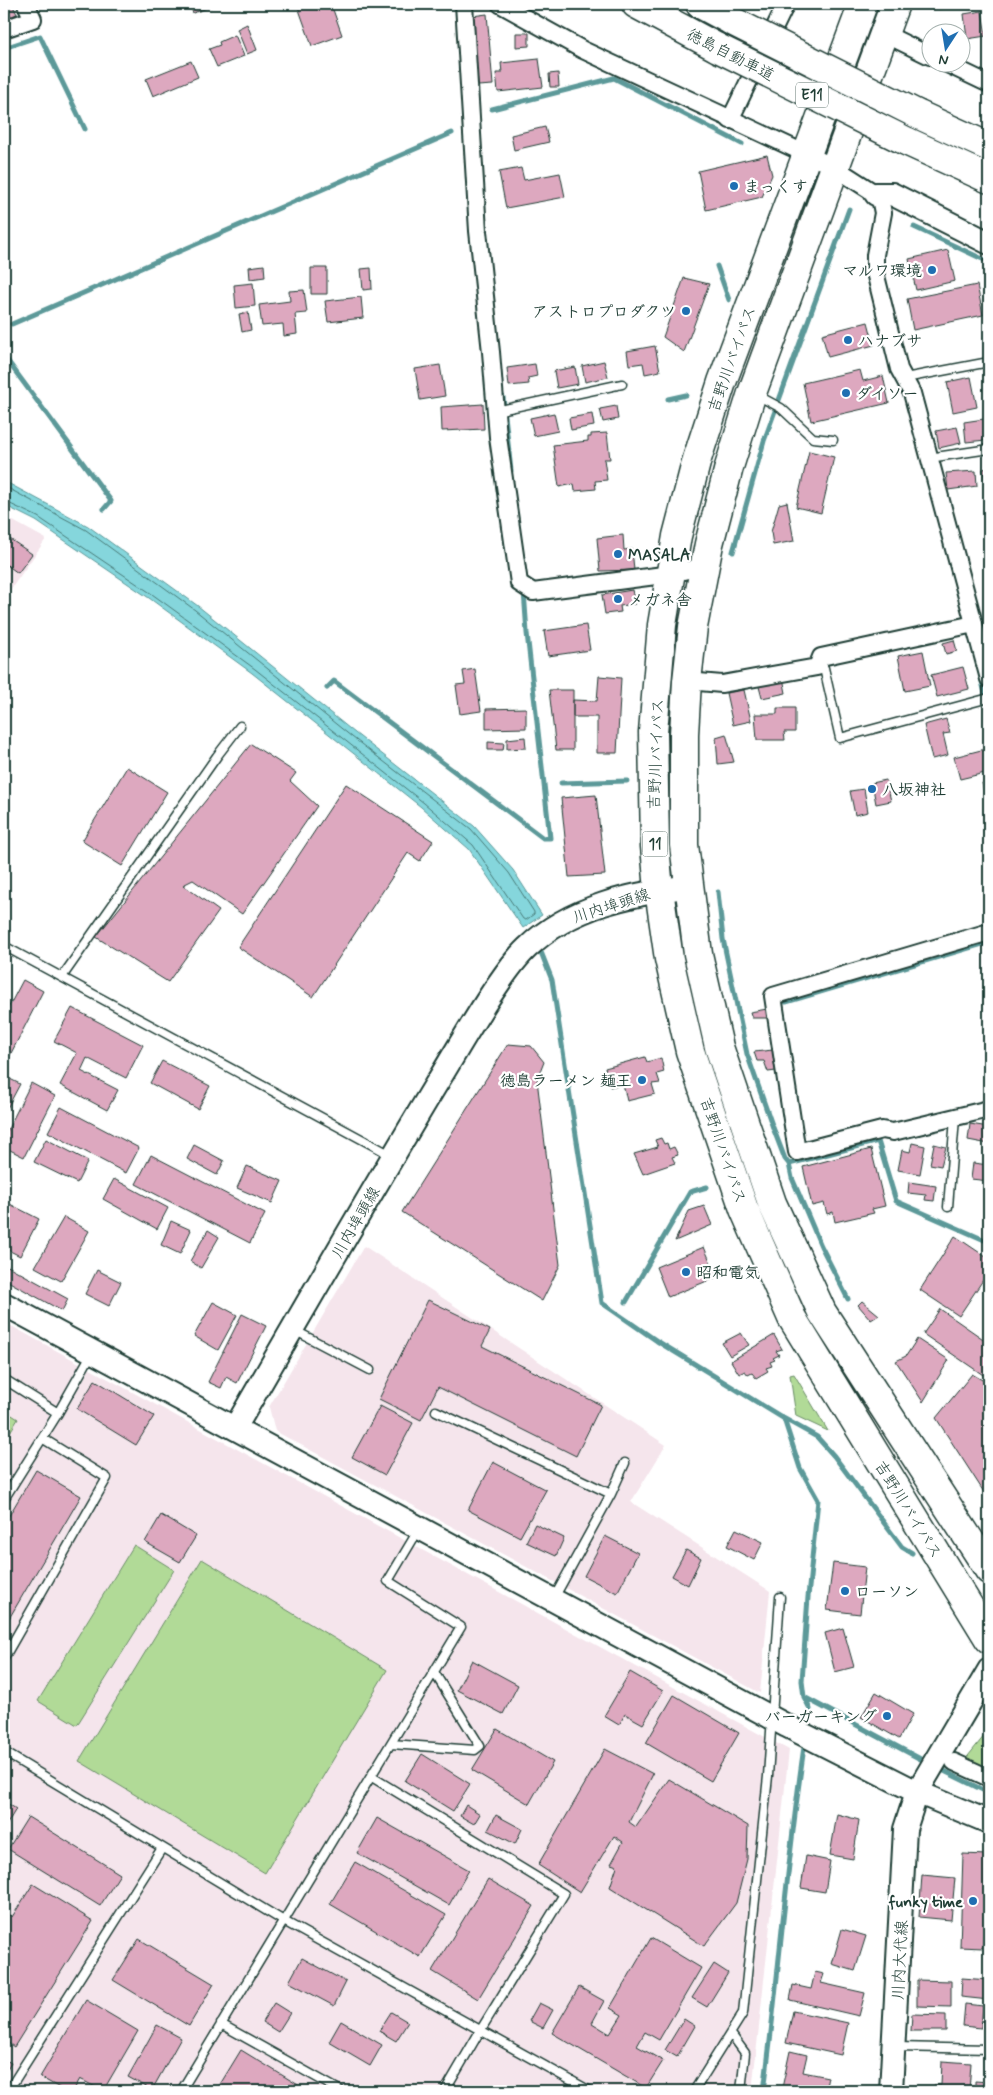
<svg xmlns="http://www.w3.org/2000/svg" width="993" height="2095" viewBox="0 0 993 2095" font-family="Mynerve,'Klee One',sans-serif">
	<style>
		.built { fill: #f5e5ec }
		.green { fill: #b1da97; stroke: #688c66 }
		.water { fill: #85d6dc; stroke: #5c9999 }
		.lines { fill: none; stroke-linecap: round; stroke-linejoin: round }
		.shore { stroke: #487a77; stroke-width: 1 }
		.stream { stroke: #5c9999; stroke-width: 5 }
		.building { fill: #dda8bf; stroke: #1f3d34 }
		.lane-casing { stroke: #1f3d34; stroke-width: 11 }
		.street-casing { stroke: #1f3d34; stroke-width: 20 }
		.secondary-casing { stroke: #1f3d34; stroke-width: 26 }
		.highway-casing { stroke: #1f3d34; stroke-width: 31 }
		.lane { stroke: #fff; stroke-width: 8 }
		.street { stroke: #fff; stroke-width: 16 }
		.secondary { stroke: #fff; stroke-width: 22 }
		.highway { stroke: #fff; stroke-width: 28 }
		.highway-bridge-casing { stroke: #1f3d34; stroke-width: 31; stroke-linecap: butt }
		.highway-bridge { stroke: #fff; stroke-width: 28 }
		.poi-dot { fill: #1f6fb2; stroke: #fff; stroke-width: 2 }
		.labels { text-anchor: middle; stroke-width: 4.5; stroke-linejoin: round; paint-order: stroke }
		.shield { fill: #fff; stroke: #627771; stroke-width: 1 }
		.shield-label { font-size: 15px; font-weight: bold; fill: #1f3d34 }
		.street-label { font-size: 16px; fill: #1f3d34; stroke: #fff }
		.poi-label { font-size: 16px; font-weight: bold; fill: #1f3d34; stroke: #fff; text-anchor: start }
	</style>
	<rect width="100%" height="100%" fill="#fff"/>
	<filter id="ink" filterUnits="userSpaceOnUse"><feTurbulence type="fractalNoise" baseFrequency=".02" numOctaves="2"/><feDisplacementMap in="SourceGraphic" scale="10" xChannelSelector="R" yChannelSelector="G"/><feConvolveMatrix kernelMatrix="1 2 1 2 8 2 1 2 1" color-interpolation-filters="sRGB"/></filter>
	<g filter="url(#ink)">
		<path class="built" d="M4 516 46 539 4 599Z
			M364 1246 666 1445 631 1502 770 1591 760 1693 275 1431 269 1407Z
			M4 1322 789 1750 752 2091H4Z"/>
		<path class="green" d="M794 1374 828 1431 796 1416 790 1375Z
			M4 1410 18 1419 4 1442Z
			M134 1545 174 1570 77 1725 38 1701Z
			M202 1559 387 1670 265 1873 79 1761Z
			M989 1730V1772L964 1761Z"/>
		<path class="water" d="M4 481 88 526 198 606 355 733 474 826 513 870 542 915 523 928 469 849 421 807 252 673 149 598 36 521 4 505Z"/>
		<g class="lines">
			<path class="shore" d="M4 486 86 530 195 610 352 737 471 829 509 873 534 912V914L526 920 523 919 473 845 424 803 255 669 152 594 38 517 4 501"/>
			<path class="stream" d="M36 4 37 5
				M4 48 40 36 85 129
				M492 109 614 78 742 144
				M914 227 989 262
				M717 266 729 300
				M12 324 452 133
				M4 356 111 501 104 509
				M503 397 511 471
				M668 399 686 395
				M733 552 764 441 849 209
				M981 678 989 709
				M327 688 334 681 543 838H550L527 633 524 591
				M561 783 627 781
				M718 892 723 939 747 1054 772 1125 785 1159 789 1164 792 1178 821 1246 848 1299
				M539 947 552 980 602 1303 657 1341 783 1418 817 1437 834 1456 902 1547 912 1553
				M786 1002 989 942
				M789 1164 878 1141 896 1201 989 1242
				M626 1302 690 1192 707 1187
				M784 1419 800 1468 818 1500 808 1597 802 1681 804 1697 810 1709 807 1730
				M804 1697 928 1763
				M938 1768 989 1793
				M764 2091C779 1975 787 1857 805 1741"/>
		</g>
		<path class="building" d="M4 4H12L17 14 4 19Z
			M189 4H219L193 13Z
			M297 4H331L342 35 312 46Z
			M930 4H977L939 9 930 6Z
			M982 11 986 36 967 39 964 14Z
			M487 14 493 85 478 86 472 16Z
			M247 24 257 50 247 54 237 29Z
			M516 33H529V46L516 47Z
			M235 35 244 56 217 67 209 49 220 45 219 42Z
			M539 59 543 87 498 92 496 73H502L501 63Z
			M191 61 198 77 153 96 146 79Z
			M558 73 559 87H550L549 74Z
			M545 127 549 142 514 150 511 135Z
			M767 155 772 175 762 197 706 210 698 171Z
			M521 168 524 180 560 173 565 197 506 208 499 172Z
			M948 250 955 281 916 290 909 259Z
			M264 265 265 277 250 279 249 267Z
			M311 268H327V294H311Z
			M371 268 372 289 363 290 361 269Z
			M684 278 709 284 684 352 663 337Z
			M253 283 255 306 236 308 234 285Z
			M977 285 983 315 913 330 907 299Z
			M304 290 307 313 295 314 297 334 284 336 283 324 262 326 259 305 290 301 289 291Z
			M361 297 363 318 328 322 325 301Z
			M248 312 251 330 242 332 239 314Z
			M868 322 874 345 828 357 822 334Z
			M655 346 660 371 645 374 643 363 629 365 627 351Z
			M604 361 608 377 585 382 582 366Z
			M535 364 537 376 528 378 529 384 509 386 507 368Z
			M440 365 445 396 420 400 415 369Z
			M575 367 578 384 557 388 554 371Z
			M860 370 863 381 883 376 889 403 811 421 803 383Z
			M971 377 977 407 953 412 947 382Z
			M483 404 484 429 442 431 441 407Z
			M616 406 618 419 603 422 600 409Z
			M554 413 558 431 534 436 530 418Z
			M592 414 594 426 571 430 569 418Z
			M984 419 986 440 966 442 964 422Z
			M957 427 961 443 939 448 936 431Z
			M607 433 610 459H604L607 480 595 481 596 489 575 491 574 484 559 487 553 445 588 441V437H591V434Z
			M809 451 834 457 821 513 796 507Z
			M989 468V484L985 485 983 469Z
			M976 471 977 486 948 490 946 473Z
			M787 502 794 541 773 545 771 532 779 504Z
			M4 535 32 554 18 573 4 563Z
			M623 535 624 550 632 549 634 570 600 571 597 538Z
			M632 590 635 604 620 606 621 612 605 614 602 595Z
			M586 625 590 650 548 656 544 631Z
			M954 640 957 651 946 654 943 643Z
			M923 651 930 686 905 691 898 656Z
			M963 667 969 689 937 697 931 675Z
			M475 669 481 711 460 714 456 685 465 684 463 671Z
			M599 676 621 678 617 753H597V717H573V700L597 701Z
			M783 678 786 693 762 698 758 683Z
			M549 690H573V750H556Z
			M744 690 751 721 733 725 726 693Z
			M526 708V728L486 729V709Z
			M777 708H795V732H784L785 740H757L755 714H777Z
			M946 719 950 733 943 734 948 755 932 759 924 725Z
			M726 734 734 762 718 764 716 737Z
			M525 737 526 748 507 749V739Z
			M488 742 504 743 503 750H488Z
			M251 744 296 773 290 781 317 806 242 914 193 880 183 885 219 911 168 982 96 937Z
			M989 748V772L960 779 954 757Z
			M127 767 167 792 122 866 82 841Z
			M886 780 891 801 876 804 872 783Z
			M989 782V796L985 797 982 783Z
			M346 784 433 841 420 861 408 853 313 997 238 947Z
			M864 789 868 812 855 815 850 791Z
			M596 795 605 875 569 877 561 798Z
			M23 980 43 991 7 1061 4 1060V1016Z
			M72 1008 143 1045 126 1078 87 1058 81 1071 118 1090 107 1110 60 1085 77 1053 54 1041Z
			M767 1009 769 1018H752L750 1012Z
			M508 1044 531 1046 544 1062 537 1080 560 1265 542 1301 402 1212Z
			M773 1050 776 1071 768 1072 764 1061H757L754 1052Z
			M645 1057 647 1062 661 1058 664 1072 657 1074 660 1083 652 1084 655 1094 627 1101 623 1084 610 1087 605 1068Z
			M162 1061 210 1086 198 1109 150 1083Z
			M4 1076 20 1084 4 1114Z
			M31 1083 55 1096 24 1157 4 1147V1137Z
			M61 1107 139 1148 126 1173 48 1132Z
			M970 1124 989 1127V1144L968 1140Z
			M661 1138 664 1144 667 1143 669 1149 674 1147 678 1155 672 1157 675 1163 643 1174 634 1154 658 1147 655 1140Z
			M46 1139 88 1161 77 1183 34 1162Z
			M912 1143 925 1146 920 1174 898 1170 902 1150 910 1152Z
			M934 1144 946 1147 941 1166 930 1164Z
			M194 1145 224 1161 217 1175 187 1159Z
			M871 1149 885 1206 872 1209 874 1213 835 1222 833 1212 827 1214 824 1203 812 1206 803 1167Z
			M151 1155 265 1214 250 1243 136 1184Z
			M973 1163 989 1165V1181L971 1179Z
			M247 1166 282 1181 272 1203 237 1188Z
			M114 1179 168 1208 157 1229 103 1199Z
			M909 1182 936 1186 934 1201 925 1200 926 1195 908 1193Z
			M4 1201 39 1219 20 1256 4 1248Z
			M704 1206 712 1225 675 1241 689 1211Z
			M64 1217 89 1231 61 1281 35 1267Z
			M171 1221 191 1230 180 1254 161 1245Z
			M208 1230 219 1237 201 1268 190 1261Z
			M955 1236 989 1259V1271L959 1316 920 1290Z
			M704 1247 717 1277 668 1297 656 1267Z
			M4 1264 68 1299 62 1311 4 1279Z
			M97 1270 121 1282 109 1306 85 1294Z
			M428 1300 490 1330 482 1346 601 1405 576 1456 438 1387 421 1420 379 1399Z
			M862 1301 879 1315 871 1320 858 1305Z
			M213 1302 237 1315 218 1350 194 1336Z
			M940 1309 989 1343V1379L923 1334Z
			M242 1314 266 1326 237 1383 226 1377 221 1388 208 1382Z
			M741 1333 749 1345 730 1356 722 1343Z
			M774 1335 782 1349 776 1351 779 1355 773 1358 775 1360 770 1362 772 1366 766 1368 768 1371 756 1378 752 1373 748 1375 745 1371 739 1374 731 1361Z
			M917 1339 949 1360 923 1402 896 1361 906 1356Z
			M972 1374 989 1384V1500L936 1418Z
			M95 1380 154 1416 136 1445 77 1409Z
			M380 1406 413 1423 385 1475 352 1457Z
			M493 1462 546 1490 520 1537 468 1510Z
			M36 1470 81 1496 4 1627V1524Z
			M161 1515 196 1536 180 1562 145 1542Z
			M535 1524 564 1538 556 1556 526 1542Z
			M736 1529 763 1542 754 1560 727 1546Z
			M605 1536 638 1553 617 1593 584 1576Z
			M686 1550 701 1558 688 1585 672 1576Z
			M833 1563 865 1567 860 1614 827 1610Z
			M843 1628 854 1667 835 1672 825 1633Z
			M472 1660 518 1685 503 1714 457 1690Z
			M630 1672 663 1691 643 1724 625 1714 619 1725 604 1716Z
			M876 1692 913 1714 899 1739 861 1717Z
			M674 1695 739 1733 711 1781 646 1743Z
			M497 1729 553 1762 529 1804 472 1770Z
			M605 1749 653 1774 629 1822 636 1827 669 1779 748 1826 747 1859 736 1903 704 1946 610 1887 617 1866 611 1864 623 1842 614 1836 580 1892 538 1865Z
			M422 1754 470 1784 453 1811 405 1781Z
			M4 1801 16 1809 4 1829Z
			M466 1805 480 1814 474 1824 460 1816Z
			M837 1814 859 1820 853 1859 830 1855Z
			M496 1815 522 1829 515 1844 488 1830Z
			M28 1817 120 1874 100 1906 8 1849Z
			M377 1818 469 1870 449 1905 357 1853Z
			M963 1854 986 1855 983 1948 960 1947Z
			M806 1856 830 1861 825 1892 801 1888Z
			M355 1862 446 1915 420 1957 330 1904Z
			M922 1875 955 1878 951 1920 919 1917Z
			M488 1879 534 1906 478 1999 432 1971Z
			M33 1884 93 1921 14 2047 4 2040V1912L12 1917Z
			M842 1929 866 1936 855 1971 832 1964Z
			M651 1938 701 1968 659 2040 645 2032 637 2046 663 2061 646 2088 552 2033 579 1987 604 2001 592 2023 610 2034 622 2015 610 2008Z
			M139 1939 214 1984 189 2026 113 1980Z
			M302 1958 346 1982 334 2006 289 1982Z
			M714 1964 728 1973 707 2007 692 1998Z
			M815 1972 824 1974 821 1983 865 1993 859 2016 790 2000 793 1985 811 1989Z
			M962 1978 989 1980V2000L961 1997Z
			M917 1980 951 1981V2007L917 2006Z
			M86 2000 138 2031 103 2091 80 2079 73 2091H65L40 2077Z
			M274 2003 290 2013 278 2032 262 2022Z
			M539 2003 553 2010 543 2028 529 2021Z
			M965 2004 983 2006 981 2028 963 2026Z
			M986 2010 989 2011V2028H985Z
			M793 2011 848 2023 841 2055 786 2043Z
			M391 2012 408 2022 396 2041 379 2031Z
			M912 2014 946 2015V2031H911Z
			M684 2019 695 2026 677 2057 665 2050Z
			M341 2021 382 2045 370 2066 329 2042Z
			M157 2025 181 2038 152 2090 128 2077Z
			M241 2050 308 2091H216Z
			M790 2051 807 2055 803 2072 828 2077 825 2091H800L782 2088Z
			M4 2059 11 2063 4 2075Z
			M942 2061 971 2063 969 2091H933L934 2085H941Z
			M975 2081 989 2082V2091H975Z"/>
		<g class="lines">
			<defs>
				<path id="lane" d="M905 378 989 362
					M755 394 781 408 813 438 833 440
					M496 411 622 384
					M929 458 989 449
					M818 667 824 668 840 738 989 698
					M4 946 391 1155
					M62 977 217 756 240 726
					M948 1207 955 1118
					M294 1330 370 1370
					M4 1379 58 1413
					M436 1411 611 1494 554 1598
					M611 1494 625 1463
					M4 1499 58 1413 92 1353
					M4 1658 107 1478 42 1438
					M391 1744 475 1750 480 1746 434 1672
					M4 1752 282 1920 590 2091
					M372 1777 564 1894 480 2031 445 2091
					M221 2024 341 2091
					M731 2034 745 2053 741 2091
					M896 2047 989 2049
					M8 2091 162 1848
					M181 2091C273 1936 368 1782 461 1627L388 1581 419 1529
					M694 2091 743 2013 768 1776 780 1597"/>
				<path id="street" d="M464 4 478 231 491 352 498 437 519 583 533 592 671 574 704 566
					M500 4 583 50 834 167 876 194 881 203 883 213 875 255V272L899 369 912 393 989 679
					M4 29 33 19 26 4
					M883 33 930 56
					M943 62 989 84
					M730 120 786 4
					M687 681 722 684 817 667 821 657 974 624
					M989 932 773 996 797 1152 882 1130 893 1132 989 1109
					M954 1762 989 1778"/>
				<path id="secondary" d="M876 194H892L989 243
					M4 1304 787 1726 917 1792 989 1822
					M235 1428C301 1314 367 1199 435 1086 454 1055 472 1023 492 993 503 977 513 961 527 948 570 906 632 894 690 886
					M891 2091 905 1829 917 1792 989 1670"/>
				<path id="highway" d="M636 4 718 48
					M700 4 732 21
					M863 4 722 382 697 459 677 536 662 625 653 732 655 846 659 890 669 959 690 1051 744 1209 792 1318 989 1639
					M895 4 752 393 729 467 709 544 693 627 687 681 684 734V845L698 954 719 1047 772 1203 822 1312 989 1570
					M919 115 989 147
					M906 141 989 179"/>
			</defs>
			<use href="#lane" class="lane-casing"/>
			<use href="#street" class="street-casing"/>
			<use href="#secondary" class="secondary-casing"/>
			<use href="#highway" class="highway-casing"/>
			<use href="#lane" class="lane"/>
			<use href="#street" class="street"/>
			<use href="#secondary" class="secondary"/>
			<use href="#highway" class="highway"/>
			<defs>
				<path id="highway-bridge" d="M732 21 919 115
					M718 48 906 141"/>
			</defs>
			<use href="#highway-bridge" class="highway-bridge-casing"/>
			<use href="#highway-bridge" class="highway-bridge"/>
		</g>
	</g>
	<g class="poi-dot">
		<circle cx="734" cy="186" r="5"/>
		<circle cx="932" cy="270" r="5"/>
		<circle cx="686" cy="311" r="5"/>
		<circle cx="848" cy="340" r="5"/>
		<circle cx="846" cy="393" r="5"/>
		<circle cx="618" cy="554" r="5"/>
		<circle cx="618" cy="599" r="5"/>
		<circle cx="872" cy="789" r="5"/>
		<circle cx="642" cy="1080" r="5"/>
		<circle cx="686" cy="1272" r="5"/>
		<circle cx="845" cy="1591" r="5"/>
		<circle cx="887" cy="1716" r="5"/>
		<circle cx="973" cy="1901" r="5"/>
	</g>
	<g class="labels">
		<g class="shield">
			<rect x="796" y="82.5" width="32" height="25" rx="4"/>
			<rect x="642.5" y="831.5" width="25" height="25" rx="4"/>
		</g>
		<g class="shield-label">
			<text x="812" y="100">E11</text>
			<text x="655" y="849">11</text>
		</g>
		<g class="street-label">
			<text transform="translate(731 54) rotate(27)" y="6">徳島自動車道</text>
			<text transform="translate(731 359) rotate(-70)" y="6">吉野川バイパス</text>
			<text transform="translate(655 754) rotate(-88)" y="6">吉野川バイパス</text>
			<text transform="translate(611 905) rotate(-18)" y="6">川内埠頭線</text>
			<text transform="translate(724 1150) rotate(71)" y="6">吉野川バイパス</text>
			<text transform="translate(355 1222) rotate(-60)" y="6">川内埠頭線</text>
			<text transform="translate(909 1509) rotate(58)" y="6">吉野川バイパス</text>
			<text transform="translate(899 1960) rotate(-87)" y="6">川内大代線</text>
		</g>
		<g class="poi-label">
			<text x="744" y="192">まっくす</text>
			<text x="922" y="276" text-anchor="end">マルワ環境</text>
			<text x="676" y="317" text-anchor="end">アストロプロダクツ</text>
			<text x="858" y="346">ハナブサ</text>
			<text x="856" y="399">ダイソー</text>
			<text x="628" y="560">MASALA</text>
			<text x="628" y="605">メガネ舎</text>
			<text x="882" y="795">八坂神社</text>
			<text x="632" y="1086" text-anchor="end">徳島ラーメン 麺王</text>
			<text x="696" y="1278">昭和電気</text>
			<text x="855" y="1597">ローソン</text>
			<text x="877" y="1722" text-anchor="end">バーガーキング</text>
			<text x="963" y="1907" text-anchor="end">funky time</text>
		</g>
	</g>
	<rect width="993" height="2095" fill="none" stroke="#fff" stroke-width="20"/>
	<rect x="10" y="10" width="973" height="2075" fill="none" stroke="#1f3d34" stroke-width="2" filter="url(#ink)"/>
	<g transform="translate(946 48) rotate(192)"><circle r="24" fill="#ffffff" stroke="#a5b1ae"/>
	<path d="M0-4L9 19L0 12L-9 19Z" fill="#1f6fb2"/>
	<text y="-8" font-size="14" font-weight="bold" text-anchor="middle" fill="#1f3d34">N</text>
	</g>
</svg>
